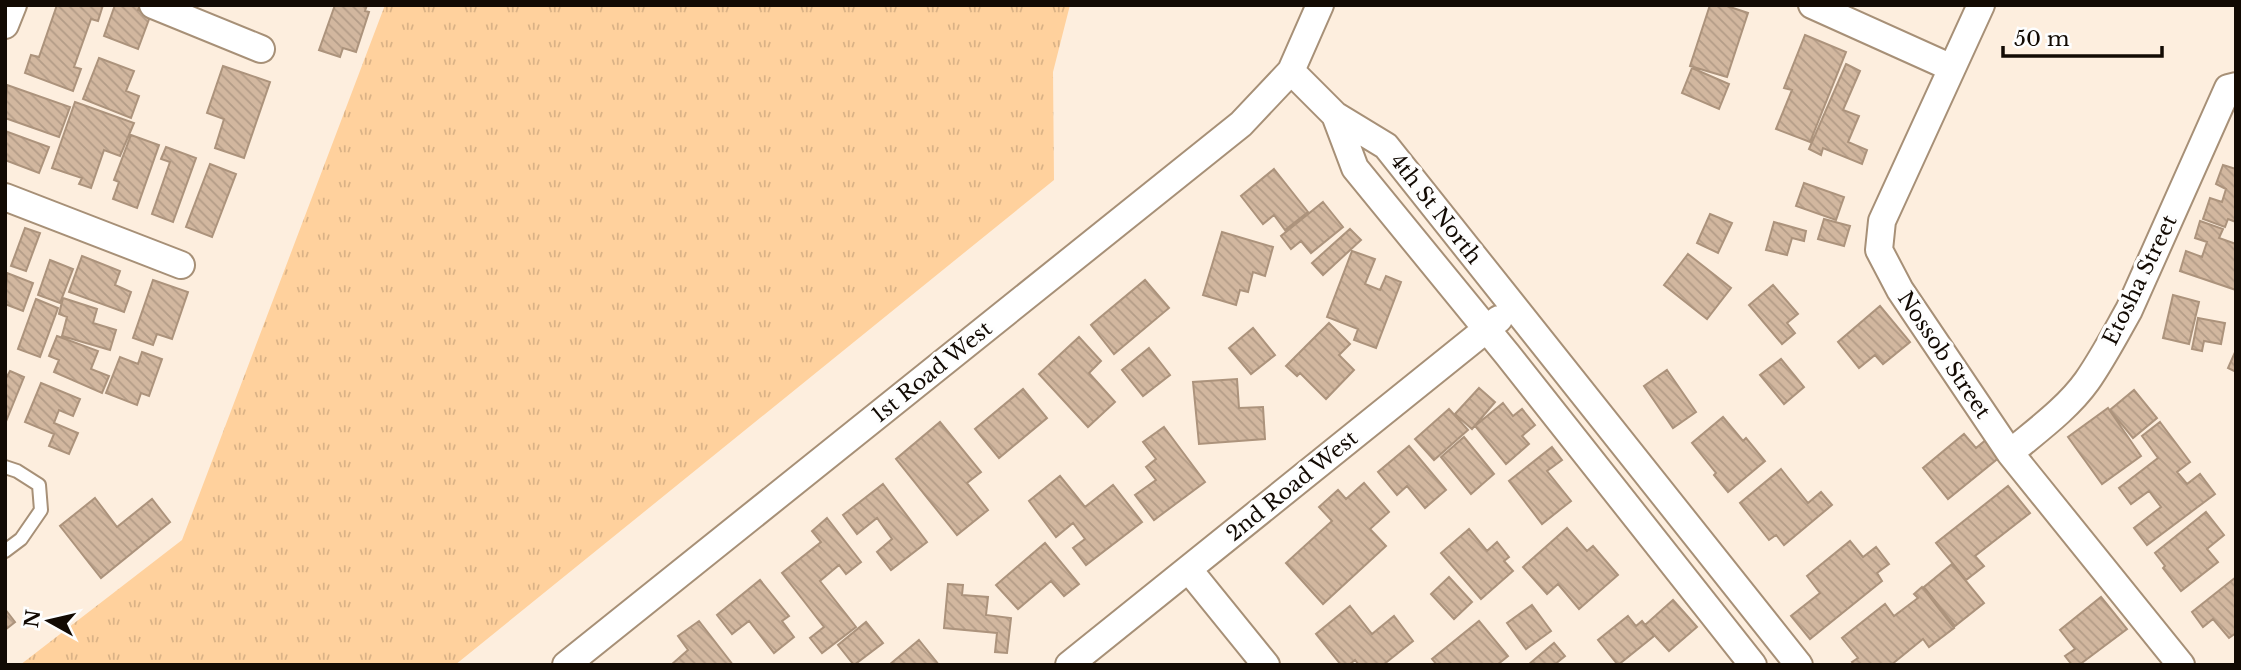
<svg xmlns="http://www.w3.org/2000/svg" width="2241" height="670" viewBox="0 0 2241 670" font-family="'Libre Baskerville',serif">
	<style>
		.grass { fill: url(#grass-tufts) }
		.building { fill: url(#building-back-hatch); stroke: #ac937c; stroke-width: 2 }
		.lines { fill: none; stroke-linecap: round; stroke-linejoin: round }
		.lane-casing { stroke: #a79077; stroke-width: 16 }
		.street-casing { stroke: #a79077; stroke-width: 30 }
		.lane { stroke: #fff; stroke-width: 12 }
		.street { stroke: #fff; stroke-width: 26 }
		.labels { text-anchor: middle; stroke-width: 7; stroke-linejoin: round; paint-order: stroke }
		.street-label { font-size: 21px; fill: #120a03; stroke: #fefefe }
	</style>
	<defs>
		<pattern id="grass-tufts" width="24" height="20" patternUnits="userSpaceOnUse" patternTransform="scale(1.75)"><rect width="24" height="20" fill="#ffd19d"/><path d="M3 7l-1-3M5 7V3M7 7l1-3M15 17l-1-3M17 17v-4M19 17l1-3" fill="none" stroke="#dab286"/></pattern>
		<pattern id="building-back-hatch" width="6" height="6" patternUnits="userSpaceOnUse" patternTransform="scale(1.75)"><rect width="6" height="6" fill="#d2b79f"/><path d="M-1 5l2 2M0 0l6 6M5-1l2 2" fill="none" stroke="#b39c87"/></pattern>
	</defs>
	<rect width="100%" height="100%" fill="#fdeede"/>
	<path class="grass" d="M385 5H1070L1053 72 1054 180 455 665H20L182 540Z"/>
	<path class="building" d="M57 5H103L98 21 91 19 74 67 81 69 73 91 25 73 31 55 39 57Z
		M115 5H140L138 10 151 14 138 49 104 36Z
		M335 5H367L365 11 369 12 356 52 343 48 340 57 319 50Z
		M1710 5H1724L1748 13 1727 77 1690 66Z
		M1805 35 1846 52 1810 142 1776 129 1792 90 1784 88Z
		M99 58 134 71 126 91 139 96 131 118 83 99Z
		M1846 64 1860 71 1843 110 1859 116 1848 142 1867 150 1862 164 1823 148 1821 155 1809 149Z
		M223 66 270 82 244 158 215 148 224 119 207 113Z
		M1692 68 1729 84 1719 109 1682 93Z
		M7 85 70 107 59 137 5 118Z
		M75 102 134 123 120 156 104 150 91 188 79 184 82 178 52 168Z
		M5 131 49 147 39 173 5 160Z
		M131 135 159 145 137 208 113 199 119 182 114 180Z
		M166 147 196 158 173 222 152 214 170 162 161 159Z
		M210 164 236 174 212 237 186 227Z
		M2223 165 2236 169V222L2228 219 2225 227 2203 219 2210 198 2222 202 2226 189 2216 184Z
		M1274 169 1308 212 1285 230 1274 215 1263 224 1241 196Z
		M1804 183 1844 197 1836 220 1796 206Z
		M1323 202 1343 227 1311 253 1301 241 1291 249 1281 236Z
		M1710 214 1732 223 1718 253 1697 243Z
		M1824 219 1850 226 1844 246 1818 239Z
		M2200 221 2223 229 2219 238 2236 244V290L2180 271 2186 251 2202 257 2207 242 2195 238Z
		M1774 222 1806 231 1804 241 1792 238 1787 255 1766 250Z
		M25 228 40 233 26 271 11 266Z
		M1350 229 1361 240 1323 275 1312 263Z
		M1222 232 1273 247 1265 276 1253 272 1248 292 1240 290 1236 305 1203 295Z
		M1352 251 1375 259 1365 284 1380 290 1386 276 1401 282 1376 348 1354 340 1358 329 1327 317Z
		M1688 254 1731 288 1707 319 1664 285Z
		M82 256 120 271 115 285 131 292 124 312 69 292Z
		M50 260 73 269 60 303 38 295Z
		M7 273 33 283 23 311 5 304Z
		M153 280 188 292 172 339 157 334 153 345 133 338Z
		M1145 280 1169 308 1114 354 1091 325Z
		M1773 285 1798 314 1787 323 1795 333 1782 344 1749 305Z
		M2173 295 2199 302 2189 344 2163 338Z
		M63 298 97 309 93 323 116 330 110 350 62 336 67 317 59 314Z
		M36 299 58 308 40 357 18 349Z
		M1880 306 1910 342 1883 364 1875 355 1859 368 1838 342Z
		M2198 318 2225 323 2221 344 2204 341 2202 351 2192 349Z
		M1329 323 1350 344 1339 355 1354 370 1326 399 1300 373 1297 376 1286 366Z
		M1253 328 1275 355 1251 374 1229 348Z
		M57 336 98 351 91 369 109 376 102 393 54 372 59 360 49 356Z
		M1079 337 1101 361 1089 373 1115 402 1088 427 1039 374Z
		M1149 348 1170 375 1143 396 1122 370Z
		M2236 350V372L2228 368Z
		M142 352 162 359 149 396 141 393 137 405 106 393 120 357 138 364Z
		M1781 359 1804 387 1784 404 1760 375Z
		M1667 370 1696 412 1673 428 1644 386Z
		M10 371 24 377 5 424V380Z
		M1237 379 1239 408 1263 407 1265 439 1199 444 1193 382Z
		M41 383 80 399 73 416 59 410 54 423 78 433 69 454 49 446 54 434 25 422Z
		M1479 388 1495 402 1472 429 1455 414Z
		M1023 389 1047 418 999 458 975 429Z
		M2134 390 2157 418 2133 438 2110 410Z
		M1503 403 1513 416 1522 409 1535 425 1522 436 1529 444 1506 464 1475 426Z
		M2108 408 2141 456 2102 484 2068 437Z
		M1449 409 1468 430 1434 460 1415 439Z
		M1723 417 1743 441 1746 438 1765 461 1728 492 1714 475 1716 473 1692 443Z
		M940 422 981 472 967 483 988 510 957 535 896 459Z
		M2160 422 2190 462 2177 472 2187 484 2200 474 2215 494 2147 545 2134 528 2161 507 2149 491 2131 504 2119 488 2158 458 2142 436Z
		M1164 427 1205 482 1154 520 1135 495 1156 480 1146 467 1156 459 1143 442Z
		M1964 434 1976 448 1987 439 2001 456 1948 499 1923 468Z
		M1464 437 1494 474 1471 494 1441 457Z
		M1409 446 1446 490 1425 508 1407 486 1397 495 1378 472Z
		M1552 447 1562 460 1547 471 1571 501 1542 524 1509 481Z
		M1781 469 1808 503 1821 492 1832 505 1784 545 1776 535 1769 540 1740 503Z
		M1060 476 1085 507 1113 485 1142 522 1086 565 1073 548 1085 539 1073 523 1056 537 1029 501Z
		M1364 483 1389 512 1370 529 1386 546 1323 604 1286 563 1332 521 1319 507 1338 490 1346 499Z
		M883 484 927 542 891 570 877 552 892 539 877 518 857 534 843 515Z
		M2008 486 2030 513 1975 556 1984 566 1966 580 1936 543Z
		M95 498 117 527 152 499 170 522 101 578 60 526Z
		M2206 512 2224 535 2207 549 2218 562 2181 591 2163 568 2165 566 2155 553Z
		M827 518 861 562 846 574 839 565 820 581 856 627 822 653 810 638 824 627 782 573 821 542 812 531Z
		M1567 528 1587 551 1593 546 1618 575 1579 609 1558 584 1547 594 1523 567Z
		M1469 529 1487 551 1497 542 1509 557 1504 561 1513 571 1481 599 1441 553Z
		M1850 541 1863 557 1876 547 1889 564 1877 573 1882 581 1810 639 1791 616 1820 593 1807 576Z
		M1045 543 1079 584 1064 596 1051 581 1018 609 996 585Z
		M1952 564 1984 603 1955 626 1924 587Z
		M1449 577 1472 602 1454 619 1431 594Z
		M2236 577V633L2229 638 2213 619 2203 627 2192 612Z
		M760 580 789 616 782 621 794 637 774 653 749 621 732 634 717 615Z
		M948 584 963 585 962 595 988 597 986 615 1011 618 1007 653 995 652 997 633 944 628Z
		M1922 587 1954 628 1929 647 1923 639 1891 665H1854L1852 662 1858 658 1842 638 1885 604 1894 616 1918 598 1914 594Z
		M2101 597 2127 629 2079 665H2072L2065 656 2075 649 2060 630Z
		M1673 600 1697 627 1669 651 1645 625Z
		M1532 605 1551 631 1526 649 1507 623Z
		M1350 606 1372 634 1394 616 1413 641 1383 665H1359L1355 660 1349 665H1341L1316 634Z
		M5 609 15 622 5 630Z
		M1628 616 1636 626 1642 621 1654 636 1618 665 1598 640Z
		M699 621 733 665H671L688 650 678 636Z
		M1479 621 1508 656 1497 665H1437L1432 659Z
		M866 622 883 643 854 665 838 645Z
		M919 640 939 665H889Z
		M1554 643 1565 656 1554 665H1528Z"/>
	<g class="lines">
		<defs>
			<path id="lane" d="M5 467 17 471 39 485 41 510 21 539 5 551"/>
			<path id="street" d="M153 5 261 49
				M1812 5 1952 68
				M1981 5 1882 221 1879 250 1900 290 2010 453 2181 665
				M5 25 13 5
				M1291 71 1335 115 1386 146 1799 665
				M1335 115 1355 168 1507 354 1753 665
				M5 197 181 265
				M2010 453C2036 431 2067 409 2087 381 2103 358 2116 333 2129 310L2228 88 2236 86
				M1189 570 1266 665
				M566 665 1241 124 1291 71 1320 5
				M1069 665 1499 319"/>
		</defs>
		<use href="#lane" class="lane-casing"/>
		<use href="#street" class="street-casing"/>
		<use href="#lane" class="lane"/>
		<use href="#street" class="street"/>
	</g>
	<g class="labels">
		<g class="street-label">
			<text transform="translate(1436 209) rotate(52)" y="7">4th St North</text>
			<text transform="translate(2140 280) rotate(-64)" y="7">Etosha Street</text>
			<text transform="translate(1944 355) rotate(56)" y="7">Nossob Street</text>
			<text transform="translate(932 372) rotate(-39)" y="7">1st Road West</text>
			<text transform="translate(1292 486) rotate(-39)" y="7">2nd Road West</text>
		</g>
	</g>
	<rect width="2241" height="670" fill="none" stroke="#120a03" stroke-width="14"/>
	<g transform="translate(49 621) rotate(278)" stroke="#fefefe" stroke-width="5" paint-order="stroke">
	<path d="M0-5L12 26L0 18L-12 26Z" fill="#120a03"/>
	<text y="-10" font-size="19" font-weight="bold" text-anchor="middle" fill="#120a03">N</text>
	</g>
	<path d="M2003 46v10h159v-10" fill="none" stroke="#120a03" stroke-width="3.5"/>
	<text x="2014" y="46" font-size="21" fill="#120a03" stroke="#fefefe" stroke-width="5" paint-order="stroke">50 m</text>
</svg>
